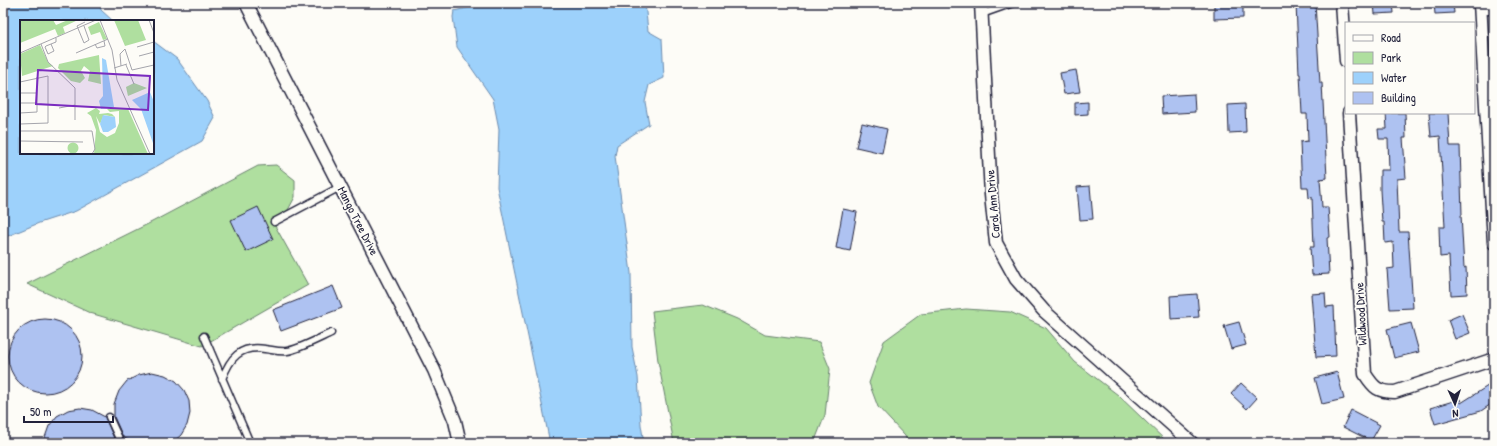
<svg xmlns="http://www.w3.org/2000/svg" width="1497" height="446" viewBox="0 0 1497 446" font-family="'Patrick Hand',sans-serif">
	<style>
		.green { fill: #afdf9f; stroke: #68806d }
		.water { fill: #9dd1fb; stroke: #6c8bae }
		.building { fill: #aec2f1; stroke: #22223b }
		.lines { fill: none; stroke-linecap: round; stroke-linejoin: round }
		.service-casing { stroke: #22223b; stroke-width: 9 }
		.minor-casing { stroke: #22223b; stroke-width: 15 }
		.service { stroke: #fdfcf7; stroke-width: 6 }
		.minor { stroke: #fdfcf7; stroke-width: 12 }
		.labels { text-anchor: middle; stroke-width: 3.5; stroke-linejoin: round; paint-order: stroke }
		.street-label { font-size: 12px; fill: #22223b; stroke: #fdfcf7 }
		.inset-road { fill: none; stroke: #a5a5ac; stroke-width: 1 }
		.view { fill: #7b2cbf; fill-opacity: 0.15; stroke: #7b2cbf; stroke-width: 2 }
		.inset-edge { fill: none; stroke: #22223b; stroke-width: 2 }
	</style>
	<rect width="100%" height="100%" fill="#fdfcf7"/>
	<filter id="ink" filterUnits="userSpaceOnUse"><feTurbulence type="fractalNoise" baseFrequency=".025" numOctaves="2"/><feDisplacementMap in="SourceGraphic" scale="8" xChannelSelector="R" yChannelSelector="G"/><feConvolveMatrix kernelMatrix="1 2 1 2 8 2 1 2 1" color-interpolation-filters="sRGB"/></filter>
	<g filter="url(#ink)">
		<path class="green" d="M276 165 295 180V197L288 210 274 224 308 285 202 346 90 313 27 284 152 222 258 166Z
			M703 305 737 319 765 335 819 342 830 369 825 415 814 443H674L658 361 652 311Z
			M966 309 1010 312 1046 328 1075 362 1118 395 1168 443H908L905 436 878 407 869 383 884 341 921 314Z"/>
		<path class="water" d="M3 3H99L101 10 113 21H21V153H153V41L177 59 207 101 215 118 202 141 76 211 39 223 3 238Z
			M488 3H645L648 31 662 39 664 78 649 85 645 102 649 124 617 145 615 156 631 273 632 347 638 377 641 425 644 443H550L497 187 499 129 493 99 457 47 453 17 454 11Z"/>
		<path class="building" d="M1214 3H1243V18L1214 19Z
			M1315 3 1320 83H1322L1327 178 1320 179 1322 207H1328L1330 237 1327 238 1329 274 1312 275 1310 247H1314L1312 197 1309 198 1308 187H1302L1301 167 1300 142 1308 141 1307 114H1302L1300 74H1299L1296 4Z
			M1374 3H1393L1394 13 1375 14Z
			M1434 3H1453L1454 13 1435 14Z
			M1076 70 1080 92 1064 94 1060 73Z
			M1194 94 1195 112 1162 114 1161 96Z
			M1088 102V114L1075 115V103Z
			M1245 104 1246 132 1229 133 1228 105Z
			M1386 113H1405L1406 138H1403L1406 178 1397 179 1399 232H1408L1413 308 1390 309 1387 269 1394 268 1393 242 1385 243 1384 222H1382L1380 190V170H1389L1388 139H1379L1378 129H1387Z
			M1429 113H1448L1450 146H1460L1462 215H1461L1464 268 1466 267 1467 294 1451 295 1449 256 1440 257 1439 227H1445L1440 136 1431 137Z
			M862 123 887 129 882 153 856 147Z
			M1090 186 1093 219 1080 220 1077 187Z
			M258 207 273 239 246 252 231 220Z
			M843 209 857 212 850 251 836 248Z
			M333 286 342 308 281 331 273 310Z
			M1325 293 1326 307 1334 306 1336 356 1316 357 1311 294Z
			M1197 294 1199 317 1171 319 1170 296Z
			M1462 314 1470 333 1455 339 1448 320Z
			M8 356a37 37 0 1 1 74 0a37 37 0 1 1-74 0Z
			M1239 322 1246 345 1231 349 1224 326Z
			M1411 323 1419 352 1394 358 1387 329Z
			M152 372 165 375 176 381 184 390 189 401 190 413 187 425 181 435 172 443H133L123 437 114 417V404L119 391 127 381 139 375Z
			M1337 372 1344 399 1322 404 1315 378Z
			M1494 382V402L1481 411 1435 424 1430 408 1460 399 1461 403Z
			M1241 383 1257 398 1247 409 1231 394Z
			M80 408 92 410 105 417 116 443H43L49 426 57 416 68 410Z
			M1351 410 1380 425 1371 441 1343 427Z"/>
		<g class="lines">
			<defs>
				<path id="service" d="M982 14 1013 3
					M274 222 340 187
					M204 336 250 443
					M222 379C230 358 240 345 265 349 273 350 280 352 287 351 297 350 320 338 331 333
					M109 417 121 443"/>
				<path id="minor" d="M246 3 434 370 455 421 460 443
					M981 3 991 195 996 243 1016 279 1044 311 1192 443
					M1342 3 1346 61
					M1480 3 1494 243
					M1480 8H1494
					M1349 113 1365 374C1374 388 1378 392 1395 392L1494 359"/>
			</defs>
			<use href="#service" class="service-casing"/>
			<use href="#minor" class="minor-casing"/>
			<use href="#service" class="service"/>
			<use href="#minor" class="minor"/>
		</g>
	</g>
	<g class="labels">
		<g class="street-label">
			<text transform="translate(993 204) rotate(-95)" y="4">Carol Ann Drive</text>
			<text transform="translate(358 221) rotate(63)" y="4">Mango Tree Drive</text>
			<text transform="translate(1361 314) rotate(-93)" y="4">Wildwood Drive</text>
		</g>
	</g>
	<g transform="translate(20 20)">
		<rect width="134" height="134" fill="#fdfcf7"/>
		<path d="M0 0H33L36 5 48 0H58L43 7 45 13 38 16 35 9 0 23ZM94 0H118L126 20 105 26ZM79 2 87 19 83 20 80 12 71 15 68 7ZM20 25 28 42 33 46 2 56 0 34ZM79 35 81 64 68 61 70 51 64 46 61 51 65 58 60 63 51 61 38 48 39 44ZM114 63 127 68 108 76 106 67ZM76 88 80 91 79 94 88 93 92 94 95 97 84 95 80 104 76 96 80 112 87 117 95 113 99 103V91L90 92 87 89H108L128 134H74L76 110 71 96 67 93ZM47.5 128a5.5 5.5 0 1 1 11 0a5.5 5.5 0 1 1-11 0Z" fill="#afdf9f"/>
		<path d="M82 38 86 40 94 87 81 89 79 81 83 76ZM130 72 134 82V126L121 89 112 80ZM83 95 95 97 96 107 88 112H83L80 104Z" fill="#9dd1fb"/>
		<path class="inset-road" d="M80 0 92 30 97 60 130 134M129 0 134 13M64 6 69 20 64 23 57 6 65 2M21 24 28 42 55 68V100M31 24 34 31 28 34 25 27 26 26 36 22V18M75 24 77 28 85 26 84 21M117 27 134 22M0 33 76 0M56 33 88 19M119 36 134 32M106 45 114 64M101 46 100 34 105 29 112 50 134 45M94 48 107 44M0 62 28 56V103L0 104M0 73H17M0 83H17M39 88 55 85M0 93 17 92V57M1 111H72L75 129 72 134M0 121 63 122M0 134H15"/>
		<path class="view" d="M18 50 130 56 128 90 16 84Z"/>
		<rect width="134" height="134" class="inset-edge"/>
	</g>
	<rect width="1497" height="446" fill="none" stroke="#fdfcf7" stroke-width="16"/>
	<rect x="8" y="8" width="1481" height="430" fill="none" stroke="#22223b" stroke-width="1.5" filter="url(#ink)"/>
	<rect x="1345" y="22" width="130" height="92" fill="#fdfcf7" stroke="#a5a5ac"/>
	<rect x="1353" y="35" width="20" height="6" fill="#fdfcf7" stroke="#a5a5ac"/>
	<text x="1381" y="42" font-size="12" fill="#22223b">Road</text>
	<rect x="1353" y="52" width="20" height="12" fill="#afdf9f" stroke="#a5a5ac"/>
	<text x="1381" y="62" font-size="12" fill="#22223b">Park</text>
	<rect x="1353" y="72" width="20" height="12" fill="#9dd1fb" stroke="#a5a5ac"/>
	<text x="1381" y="82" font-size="12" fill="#22223b">Water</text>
	<rect x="1353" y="92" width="20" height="12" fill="#aec2f1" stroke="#a5a5ac"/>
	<text x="1381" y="102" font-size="12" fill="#22223b">Building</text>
	<g transform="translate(1455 404) rotate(177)" stroke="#fdfcf7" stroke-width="3" paint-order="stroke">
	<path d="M0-3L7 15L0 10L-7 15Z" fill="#22223b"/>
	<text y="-6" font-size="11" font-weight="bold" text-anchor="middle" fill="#22223b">N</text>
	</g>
	<path d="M24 416v6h89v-6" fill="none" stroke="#22223b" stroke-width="2"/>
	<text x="30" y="416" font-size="12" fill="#22223b" stroke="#fdfcf7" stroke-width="3" paint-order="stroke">50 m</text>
</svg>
